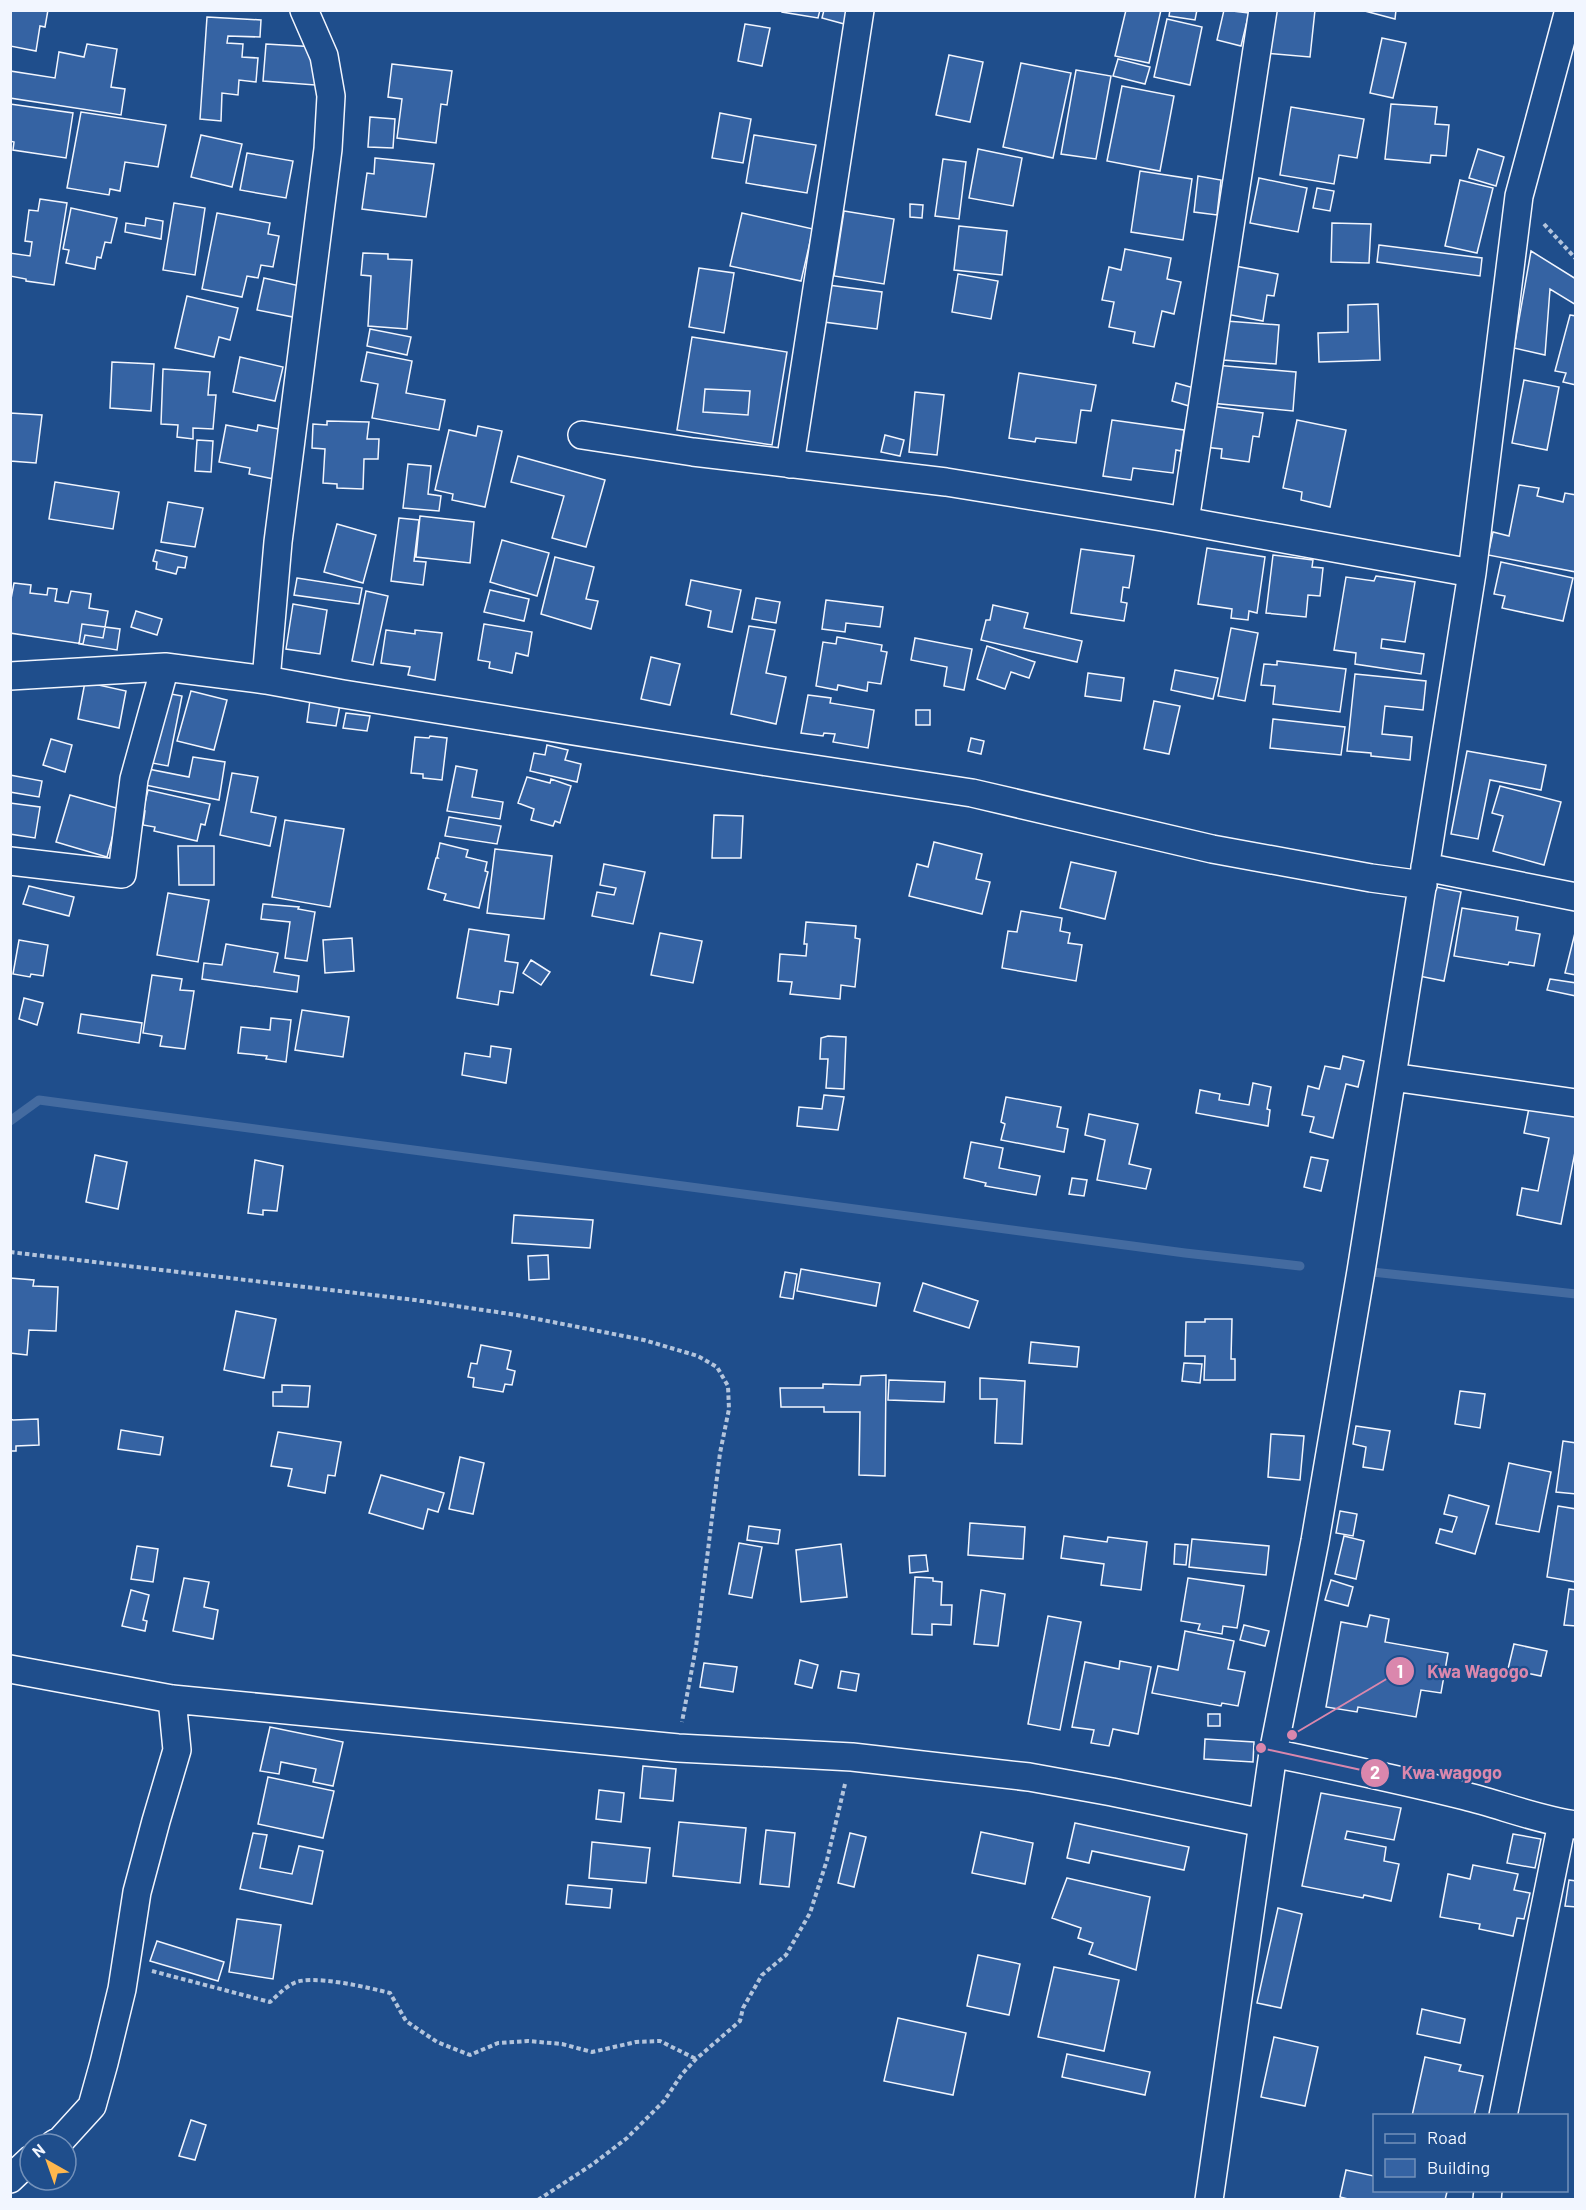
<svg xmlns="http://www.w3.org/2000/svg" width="1586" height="2210" viewBox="0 0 1586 2210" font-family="Barlow,sans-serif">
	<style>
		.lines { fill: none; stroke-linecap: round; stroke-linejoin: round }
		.stream { stroke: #446ba0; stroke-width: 9 }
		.building { fill: #3563a3; stroke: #f2f6ff; stroke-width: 1.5 }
		.minor-casing { stroke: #f2f6ff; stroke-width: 30 }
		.path { stroke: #b3c4dc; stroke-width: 4; stroke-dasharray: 4.5 3; stroke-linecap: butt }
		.minor { stroke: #1f4e8c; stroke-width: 27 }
		.leader { fill: none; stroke: #da87ad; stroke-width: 2 }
		.callout-dot { fill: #da87ad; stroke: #1f4e8c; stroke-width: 2 }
		.mark-label { font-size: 18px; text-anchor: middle; font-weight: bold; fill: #fff }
		.callout-label { font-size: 18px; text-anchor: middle; font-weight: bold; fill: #da87ad; stroke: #1f4e8c; stroke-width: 4.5; stroke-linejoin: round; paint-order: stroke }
	</style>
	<rect width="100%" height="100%" fill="#1f4e8c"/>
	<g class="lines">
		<path class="stream" d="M10 1121 39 1100 1185 1253 1300 1266
			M1363 1271 1576 1294"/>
	</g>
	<path class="building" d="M10 10H48L45 27 40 26 36 51 10 46Z
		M782 10H820L818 18 782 12Z
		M824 10H853L848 25 822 18Z
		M1126 10H1161L1149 63 1115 56Z
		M1170 10H1197L1195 20 1169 16Z
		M1224 10 1249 13 1241 46 1217 40Z
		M1270 10H1315L1310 57 1265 53Z
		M1361 10H1396L1395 19Z
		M207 17 261 20 260 37 228 36 227 43 243 44 242 57 258 58 256 82 239 80 238 95 222 93 221 121 200 119Z
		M1167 19 1202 27 1190 85 1154 77Z
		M745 24 770 28 762 66 738 61Z
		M1382 38 1406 43 1393 98 1370 93Z
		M87 44 117 49 111 87 125 89 121 115 10 98V71L55 78 59 52 84 57Z
		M266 44 317 47 315 85 263 81Z
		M949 55 983 62 970 122 936 115Z
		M1118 59 1150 67 1145 84 1113 76Z
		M1021 63 1071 73 1053 158 1003 147Z
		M392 64 452 71 447 105 441 104 436 143 397 138 402 99 388 97Z
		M1076 70 1111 76 1096 159 1061 154Z
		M1122 86 1174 96 1160 171 1107 161Z
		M10 104 73 113 66 158 13 150 14 142 10 141Z
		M1391 104 1437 107 1435 124 1449 125 1446 156 1431 155 1430 163 1385 159Z
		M1291 107 1364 119 1357 158 1339 155 1334 184 1280 175Z
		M81 112 166 125 158 167 125 162 120 191 110 189 109 195 67 188Z
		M720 113 751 119 743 163 712 158Z
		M370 117 395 119 393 148 368 147Z
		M201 135 242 144 232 187 191 177Z
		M754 135 816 145 807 193 746 183Z
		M978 149 1022 158 1013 206 969 198Z
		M1478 149 1504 157 1496 186 1469 178Z
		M247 153 293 161 286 198 240 190Z
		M375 158 434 164 426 217 362 209 367 173 374 174Z
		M943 159 966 162 959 219 935 216Z
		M1140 171 1192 179 1183 240 1131 232Z
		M1198 176 1221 180 1217 215 1194 212Z
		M1259 178 1307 188 1298 232 1250 223Z
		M1460 180 1493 188 1477 253 1445 246Z
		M1317 188 1334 191 1330 211 1313 208Z
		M40 199 67 203 54 285 26 281V279L10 276V253L30 256 32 242 25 241 29 210 38 211Z
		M174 203 205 208 195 275 163 270Z
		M910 204 923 205 922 218 910 217Z
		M71 208 117 218 111 243 105 242 101 258 97 257 95 269 66 263 69 250 63 249Z
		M844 211 894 219 884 284 834 276Z
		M217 213 270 223 268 234 279 236 273 267 261 265 258 278 247 276 242 297 202 289Z
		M742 213 813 229 801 281 730 266Z
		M146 218 163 221 161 239 125 232 126 223 145 226Z
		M1332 223 1371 224 1369 263 1331 262Z
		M959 226 1007 231 1002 275 954 270Z
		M1379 245 1482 258 1480 276 1377 262Z
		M1125 249 1171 258 1167 279 1181 282 1174 314 1162 311 1154 347 1133 343 1135 332 1109 327 1114 302 1102 300 1109 267 1121 270Z
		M1531 251 1576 279V305L1550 289 1545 355 1514 348Z
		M363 253 388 254V259L412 260 407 329 368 326 371 276 361 275Z
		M1235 266 1278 274 1274 296 1267 295 1263 321 1226 314Z
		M699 268 734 273 724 333 689 327Z
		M958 274 998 281 991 319 952 312Z
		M264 278 300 286 293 317 257 310Z
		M828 285 882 292 877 329 824 322Z
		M187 296 238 308 230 340 219 337 214 357 175 348Z
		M1378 304 1380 360 1319 362 1318 333 1348 332V305Z
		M1570 315 1576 316V385L1563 382 1566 373 1555 371Z
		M1226 321 1279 325 1276 364 1223 360Z
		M370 329 411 337 407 355 367 346Z
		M692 337 787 352 772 445 677 430Z
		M367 352 412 361 406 393 445 400 439 430 372 418 378 384 361 381Z
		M240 357 283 367 275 401 233 392Z
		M112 362 154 364 151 411 110 408Z
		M1215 365 1296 372 1293 411 1211 403Z
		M163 369 210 372 208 395H216L213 429 193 428V439L177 437 178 425 161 424Z
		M1019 373 1096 385 1091 411 1081 410 1076 443 1036 438 1035 442 1009 438Z
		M1524 380 1559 387 1547 450 1512 443Z
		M1176 383 1194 388 1189 406 1172 401Z
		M705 389 750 391 748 415 703 412Z
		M915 392 944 395 937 455 909 452Z
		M1210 406 1263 413 1259 437 1253 436 1249 462 1221 458 1222 449 1204 447Z
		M10 413 42 415 36 463 10 461Z
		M1112 420 1184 430 1181 451 1176 450 1173 473 1133 468 1131 480 1103 476Z
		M1297 420 1346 430 1330 507 1301 500 1302 492 1283 488Z
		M327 421 369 422 367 439H379L378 459H364L363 489 337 488V484L323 483 325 449 312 448 313 424 327 425Z
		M226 425 257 431 258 425 284 430 274 479 249 474 250 468 219 462Z
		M478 426 502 431 485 507 452 500 453 494 435 490 449 430 476 436Z
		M885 435 904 440 900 456 881 452Z
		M197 440 213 441 211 472 195 471Z
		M518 456 605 480 586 547 552 538 564 496 511 482Z
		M408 464 431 466 428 494 441 496 439 511 403 508Z
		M55 482 119 492 113 529 49 519Z
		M1519 485 1539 488 1537 496 1563 502 1565 493 1576 495V572L1488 555 1493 532 1509 536Z
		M168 502 203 508 195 547 161 542Z
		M420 516 474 522 470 563 416 557Z
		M399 518 419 520 414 561 426 562 423 585 391 581Z
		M337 524 376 535 363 583 324 572Z
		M502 540 549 553 537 596 490 582Z
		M1207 548 1265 557 1257 613 1249 611 1248 620 1231 618 1232 609 1198 604Z
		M1081 549 1134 556 1129 588 1123 587 1121 602 1127 603 1124 621 1071 613Z
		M156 550 187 557 185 568 178 567 176 574 156 569 157 562 153 561Z
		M1273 555 1313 560 1312 567 1323 568 1320 596 1308 595 1306 617 1266 613Z
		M555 557 594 567 586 599 598 601 591 629 541 614Z
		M1501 562 1573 578 1563 621 1502 608 1505 596 1494 594Z
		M1376 576 1415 582 1405 642 1382 639 1381 648 1424 654 1421 674 1355 664 1356 653 1334 650 1346 577 1374 581Z
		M297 578 362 588 359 604 294 595Z
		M691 580 741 590 732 632 708 627 711 611 686 605Z
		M14 583 31 585 30 593 47 595 48 588 57 589 55 601 68 603 71 591 91 594 89 608 108 611 103 638 85 635 83 644 10 633V604Z
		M490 590 529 599 524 621 484 612Z
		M366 591 388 596 373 665 352 661Z
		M756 598 780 602 776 623 752 619Z
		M826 600 883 607 880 627 846 623 845 632 822 629Z
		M293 604 327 610 320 654 286 649Z
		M993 605 1028 613 1024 628 1082 641 1077 662 981 640 986 620H990Z
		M136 611 162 619 157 635 131 627Z
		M82 624 120 629 117 650 79 644Z
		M484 624 532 632 528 656 516 653 512 673 489 668 490 662 478 660Z
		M749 626 775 630 766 673 786 677 776 724 731 714Z
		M1231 628 1258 633 1245 701 1218 696Z
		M386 630 415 634V630L442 633 435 680 408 675 410 667 381 663Z
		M837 637 882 645 881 651 887 652 881 684 868 682 867 691 838 685 837 690 816 686 823 642 836 644Z
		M915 638 972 649 964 690 944 686 947 667 911 660Z
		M987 646 1035 662 1029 678 1011 672 1005 689 977 679Z
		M651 657 680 664 670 705 641 699Z
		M1277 661 1346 669 1340 712 1273 704 1275 686 1261 685 1264 664 1277 665Z
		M1175 670 1218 678 1213 699 1171 690Z
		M1088 673 1124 678 1121 701 1085 696Z
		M1355 674 1426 681 1423 710 1385 706 1382 734 1412 737 1410 760 1371 756V753L1347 751Z
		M85 682 126 691 119 728 78 719Z
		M191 691 227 700 214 750 177 741Z
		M166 693 182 696 168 766 152 763Z
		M808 695 831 698 830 703 874 710 868 748 833 742 835 734 824 733 823 736 801 733Z
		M310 700 340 705 336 726 307 722Z
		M1154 701 1180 706 1169 754 1144 749Z
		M916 710H930V725H916Z
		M346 713 370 716 367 731 343 728Z
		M1273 719 1345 727 1341 755 1270 748Z
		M430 736 447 738 442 780 423 778V774L411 773 415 737 429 738Z
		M971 738 984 741 981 754 968 751Z
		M51 739 72 745 65 772 43 765Z
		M547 745 568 750 565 760 581 764 577 782 530 771 534 753 545 755Z
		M1467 751 1546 765 1541 790 1490 780 1478 839 1451 834Z
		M193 757 225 762 219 800 145 785 148 769 189 777Z
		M456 766 477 770 472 797 503 802 500 819 447 811Z
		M232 773 258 777 251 812 276 817 270 846 220 835Z
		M10 775 42 781 39 797 10 792Z
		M527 777 550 783 551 779 571 786 560 823 555 821 553 826 531 820 534 809 518 803Z
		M1500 786 1561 802 1544 865 1493 851 1503 816 1492 813Z
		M148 790 210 804 205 825 201 824 197 841 154 831 155 827 143 825 145 811H143Z
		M70 795 120 809 107 857 56 842Z
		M10 803 40 807 35 838 10 834Z
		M714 815 743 816 741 858H712Z
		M449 817 501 826 497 844 445 836Z
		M285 820 344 829 330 907 272 897Z
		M934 842 982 854 976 879 990 882 982 914 909 896 917 864 928 867Z
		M440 843 468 850 466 857 487 862 485 871 488 872 479 908 444 900 446 894 428 889 436 858H438L437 857Z
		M178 846H214V885H179Z
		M495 849 552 856 544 919 487 913Z
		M1071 862 1116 872 1105 919 1060 908Z
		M604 864 645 872 633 924 592 916 597 892 614 895 616 888 600 885Z
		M29 886 74 897 69 916 23 904Z
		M1436 887 1461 892 1444 981 1419 976Z
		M168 893 209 900 198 962 157 955Z
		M263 904 299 907 298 909 315 912 307 961 285 958 290 922 261 919Z
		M1462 908 1518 917 1516 930 1540 934 1534 966 1509 962 1508 965 1454 956Z
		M1021 911 1062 918 1060 931 1070 933 1068 943 1082 945 1076 981 1002 968 1008 931 1017 932Z
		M806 922 856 926 855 938 860 939 855 987 841 985 840 999 790 994 792 982 778 981 780 954 806 956 807 944H804Z
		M469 929 509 935 505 961 518 963 513 993 500 991 498 1005 457 998Z
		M1576 929V975L1565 973Z
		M660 933 702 941 693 983 651 975Z
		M352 938 354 971 325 973 323 940Z
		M19 940 48 945 43 976 31 974 30 977 13 974Z
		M226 944 278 953 274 972 299 976 297 992 202 979 204 963 222 965Z
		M531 960 550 972 541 985 523 973Z
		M152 975 182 979 180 990 194 991 185 1049 160 1046 162 1036 143 1033Z
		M1550 979 1576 983V996L1547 990Z
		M24 998 43 1003 37 1025 19 1019Z
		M302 1010 349 1017 343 1057 295 1050Z
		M81 1014 142 1023 139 1043 78 1033Z
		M271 1018 291 1020 286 1062 266 1059 267 1056 238 1053 241 1027 270 1030Z
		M828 1036 846 1037 844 1089 826 1088 828 1059H820L821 1038Z
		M491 1046 511 1049 506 1083 462 1075 465 1053 490 1057Z
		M1343 1056 1364 1061 1358 1087 1346 1084 1333 1138 1310 1132 1314 1117 1302 1115 1308 1086 1319 1089 1325 1066 1340 1069Z
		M1253 1083 1271 1087 1267 1109 1270 1110 1268 1126 1196 1113 1200 1090 1220 1094 1219 1100 1249 1105Z
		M824 1095 844 1097 838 1130 797 1126 799 1107 822 1109Z
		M1006 1097 1061 1107 1057 1127 1068 1129 1064 1152 1001 1140 1005 1124 1001 1122Z
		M1530 1103 1576 1113V1147L1561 1224 1517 1215 1522 1188 1538 1191 1549 1138 1524 1133Z
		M1089 1114 1138 1124 1129 1164 1151 1169 1146 1189 1097 1180 1105 1140 1085 1135Z
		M971 1142 1003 1148 999 1168 1040 1176 1036 1195 985 1186 986 1183 964 1178Z
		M95 1155 127 1162 118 1209 86 1202Z
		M1311 1157 1328 1160 1321 1191 1304 1187Z
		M255 1160 283 1166 277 1211 263 1210V1215L248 1213Z
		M1072 1178 1087 1180 1084 1196 1069 1194Z
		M514 1215 593 1220 590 1248 512 1243Z
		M548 1255 549 1279 529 1280 528 1256Z
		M801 1269 880 1283 876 1306 797 1291Z
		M785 1272 797 1274 793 1299 780 1297Z
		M10 1278 34 1280 33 1286 58 1287 56 1331 29 1330 27 1355 10 1353Z
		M923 1283 978 1301 969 1328 914 1311Z
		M236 1311 276 1319 264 1378 224 1370Z
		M1205 1319H1232L1231 1359H1235V1380H1204L1205 1356H1185L1186 1322H1205Z
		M1031 1342 1079 1347 1077 1367 1029 1363Z
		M481 1345 511 1351 507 1369 515 1371 512 1385 505 1384 503 1392 473 1387 474 1378 468 1377 471 1363 477 1364Z
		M1184 1363 1202 1364 1200 1383 1182 1381Z
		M886 1375 885 1476 859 1475 860 1412H824V1407H781L780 1388H823V1384L860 1385 861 1376Z
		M980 1378 1025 1381 1022 1444 995 1443 997 1399H980Z
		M889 1380 945 1382 944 1402 888 1400Z
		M282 1385 310 1386 308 1407 273 1406V1392H282Z
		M1460 1391 1485 1394 1480 1428 1455 1424Z
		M10 1419 13 1420 38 1419 39 1445 16 1446V1451H10Z
		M1356 1426 1390 1431 1383 1470 1363 1467 1366 1447 1353 1444Z
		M121 1430 163 1437 160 1455 118 1449Z
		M278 1432 341 1442 335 1476 328 1475 325 1493 288 1486 292 1469 271 1466Z
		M1271 1434 1304 1436 1300 1480 1268 1477Z
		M1563 1441 1576 1443V1494L1556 1492Z
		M460 1457 484 1463 473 1514 449 1509Z
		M1509 1463 1551 1472 1539 1532 1496 1524Z
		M381 1475 444 1493 438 1512 428 1509 423 1529 369 1513Z
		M1449 1495 1489 1506 1475 1554 1436 1543 1440 1529 1452 1532 1457 1517 1444 1514Z
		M1558 1506 1576 1509V1582L1547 1577Z
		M1340 1511 1357 1514 1353 1536 1336 1533Z
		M970 1523 1025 1527 1023 1559 968 1555Z
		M749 1526 780 1530 778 1544 747 1540Z
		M1064 1536 1107 1542 1108 1537 1147 1542 1141 1590 1101 1585 1104 1564 1061 1558Z
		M1344 1536 1364 1541 1356 1579 1335 1574Z
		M1192 1539 1269 1546 1266 1575 1189 1567Z
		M739 1543 762 1547 752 1598 729 1594Z
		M841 1544 847 1597 801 1602 796 1550Z
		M1175 1544 1188 1545 1186 1565 1174 1564Z
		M137 1546 158 1549 153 1582 131 1579Z
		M926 1555 928 1571 910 1573 909 1556Z
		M915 1577 933 1578V1581L942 1582 941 1605H952L951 1625 932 1624V1635L912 1634Z
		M184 1578 209 1582 204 1607 218 1610 213 1639 173 1631Z
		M1188 1578 1244 1586 1237 1628 1223 1626 1222 1634 1198 1630 1200 1624 1181 1621Z
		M1331 1580 1353 1587 1348 1606 1325 1600Z
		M1569 1589 1576 1590V1626L1564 1625Z
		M131 1590 149 1595 143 1620 147 1621 145 1631 122 1626Z
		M981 1590 1005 1594 998 1646 974 1644Z
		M1370 1615 1389 1619 1385 1642 1448 1653 1441 1693 1421 1690 1416 1717 1358 1707 1357 1712 1326 1707 1341 1622 1367 1627Z
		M1048 1616 1081 1622 1060 1730 1028 1724Z
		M1244 1625 1269 1631 1265 1646 1240 1640Z
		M1185 1631 1234 1641 1228 1669 1245 1672 1238 1706 1222 1703 1221 1706 1152 1693 1158 1666 1178 1670Z
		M1514 1644 1547 1651 1541 1676 1508 1669Z
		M800 1660 818 1665 812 1688 795 1684Z
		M1120 1661 1151 1667 1138 1734 1113 1729 1109 1746 1091 1743 1094 1730 1072 1727 1085 1662 1119 1669Z
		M704 1663 737 1667 733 1692 700 1687Z
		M841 1671 859 1674 856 1691 838 1688Z
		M1208 1714H1220V1726H1208Z
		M270 1727 343 1742 333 1786 313 1782 316 1769 281 1762 279 1774 260 1771Z
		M1205 1739 1254 1742 1253 1762 1204 1759Z
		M643 1766 676 1769 673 1801 640 1798Z
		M268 1777 334 1791 323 1838 258 1824Z
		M599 1790 624 1793 621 1822 596 1819Z
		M1321 1793 1401 1808 1394 1840 1347 1831 1345 1839 1386 1847 1384 1861 1399 1864 1391 1901 1364 1895 1363 1898 1302 1886Z
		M679 1822 746 1828 740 1883 673 1876Z
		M1075 1823 1189 1847 1184 1870 1092 1851 1089 1863 1067 1858Z
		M766 1830 795 1833 789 1887 760 1884Z
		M981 1832 1033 1843 1025 1884 972 1873Z
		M253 1833 267 1835 260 1868 292 1874 299 1846 323 1851 312 1904 240 1889Z
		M850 1833 866 1837 854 1887 838 1883Z
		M1513 1834 1541 1839 1535 1868 1507 1863Z
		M592 1842 650 1848 646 1883 589 1878Z
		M1473 1865 1518 1874 1514 1890 1530 1893 1524 1919 1517 1918 1513 1936 1479 1929 1480 1924 1440 1917 1448 1874 1470 1879Z
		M1067 1878 1150 1897 1136 1970 1089 1954 1093 1943 1078 1938 1081 1928 1052 1918Z
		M1569 1880 1576 1881V1907L1565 1906Z
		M568 1885 612 1889 610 1908 566 1904Z
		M1278 1908 1302 1914 1281 2008 1257 2003Z
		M237 1919 281 1925 273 1979 229 1972Z
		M157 1941 224 1962 218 1981 150 1961Z
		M978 1955 1020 1964 1009 2015 967 2006Z
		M1054 1967 1119 1980 1104 2051 1038 2037Z
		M1422 2009 1465 2019 1460 2043 1417 2034Z
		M898 2018 966 2033 953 2095 884 2081Z
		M1274 2037 1318 2047 1305 2106 1261 2097Z
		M1067 2054 1150 2072 1145 2095 1062 2077Z
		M1425 2057 1461 2065 1459 2071 1483 2076 1474 2116H1412Z
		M191 2120 206 2125 195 2160 179 2156Z
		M1346 2170 1374 2176V2190H1442L1447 2192 1445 2200H1352L1340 2197Z"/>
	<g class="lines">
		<defs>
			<path id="minor" d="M582 435 693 452 946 482 1162 517 1472 573
				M790 464 860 10
				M1185 521 1263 10
				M10 676 165 667 266 680 343 694 761 761 972 793 1212 849 1371 878 1423 885
				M266 680 278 542 328 149 331 96 324 56 304 10
				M10 861 122 874 134 779 165 667
				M1425 867 1576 897
				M1392 1077 1576 1103
				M10 1669 172 1699 678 1748 852 1757 1029 1777 1112 1792 1263 1823
				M1273 1753C1338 1767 1402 1780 1465 1796 1502 1805 1538 1820 1576 1825
				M1503 2116 1562 1823
				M54 2144 61 2140 92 2106 104 2063 122 1989 137 1892 156 1821 177 1750 172 1699
				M10 2179 30 2160
				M1209 2200 1273 1753 1315 1541 1361 1271 1472 573 1519 196 1569 10
				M1487 2200 1488 2190"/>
		</defs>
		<use href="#minor" class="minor-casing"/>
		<path class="path" d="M1544 224 1576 259
			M10 1252 415 1300 517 1315 644 1340 698 1356 717 1367 728 1386 729 1409 720 1453 696 1647 682 1722
			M152 1971 270 2002C277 1996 284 1988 292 1984 309 1973 370 1988 390 1993L406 2021 437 2042 470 2055 498 2043 528 2041 562 2044 592 2052 636 2042 660 2041 696 2059
			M538 2200 593 2164 627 2138 664 2101 682 2074 696 2059 740 2021 743 2008 762 1975 786 1955 810 1913 827 1860 845 1784"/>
		<use href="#minor" class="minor"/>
	</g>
	<path class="leader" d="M1292 1735L1400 1671M1261 1748L1375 1773"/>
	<g class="callout-dot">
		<circle cx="1292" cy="1735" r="6"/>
		<circle cx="1261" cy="1748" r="6"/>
		<circle cx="1400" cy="1671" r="15"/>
		<circle cx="1375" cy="1773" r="15"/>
	</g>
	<g class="mark-label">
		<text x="1400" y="1678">1</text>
		<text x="1375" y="1779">2</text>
	</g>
	<g class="callout-label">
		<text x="1478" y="1678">Kwa Wagogo</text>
		<text x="1452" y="1779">Kwa wagogo</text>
	</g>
	<rect width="1586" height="2210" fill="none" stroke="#f2f6ff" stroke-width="24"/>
	<rect x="1373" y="2114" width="195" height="78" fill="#1f4e8c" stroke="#7391ba" stroke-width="1.5"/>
	<rect x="1385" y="2134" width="30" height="9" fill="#1f4e8c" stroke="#7391ba" stroke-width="1.5"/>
	<text x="1427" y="2144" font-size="18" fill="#f2f6ff">Road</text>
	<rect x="1385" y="2159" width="30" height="18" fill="#3563a3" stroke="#7391ba" stroke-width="1.5"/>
	<text x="1427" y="2174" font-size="18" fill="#f2f6ff">Building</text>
	<g transform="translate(48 2162) rotate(320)"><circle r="28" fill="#1f4e8c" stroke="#7391ba" stroke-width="1.5"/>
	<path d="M0-4.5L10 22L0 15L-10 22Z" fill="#ffb74d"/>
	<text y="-9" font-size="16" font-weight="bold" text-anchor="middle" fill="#f2f6ff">N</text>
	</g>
</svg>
